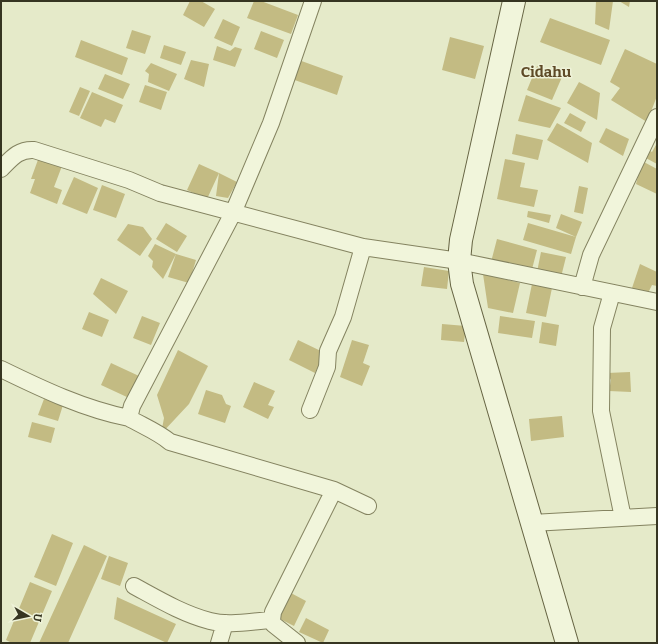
<svg xmlns="http://www.w3.org/2000/svg" width="658" height="644" viewBox="0 0 658 644" font-family="Bitter,serif">
	<style>
		.building { fill: #c3bb83 }
		.lines { fill: none; stroke-linecap: round; stroke-linejoin: round }
		.street-casing { stroke: #848360; stroke-width: 18 }
		.secondary-casing { stroke: #666443; stroke-width: 24 }
		.street { stroke: #f1f5db; stroke-width: 16 }
		.secondary { stroke: #f1f5db; stroke-width: 22 }
		.labels { text-anchor: middle; stroke-width: 3; stroke-linejoin: round; paint-order: stroke }
		.quarter-label { font-size: 15px; font-weight: bold; fill: #5e4a26; stroke: #eef2d8 }
	</style>
	<rect width="100%" height="100%" fill="#e5eac9"/>
	<path class="building" d="M190 1H201L215 9 204 27 183 15Z
		M254 1H261L298 15 291 34 247 18Z
		M596 1H613L609 30 595 24Z
		M619 1H630L629 7Z
		M550 18 610 40 601 65 540 42Z
		M223 19 240 27 232 46 214 38Z
		M132 30 151 36 145 54 126 48Z
		M261 31 284 40 277 58 254 49Z
		M450 37 484 46 475 79 442 70Z
		M81 40 128 58 122 75 75 57Z
		M164 45 186 52 181 65 160 58Z
		M217 46 230 51 235 47 242 49 235 67 213 60Z
		M625 49 657 64V96L647 122 611 100 620 88 610 82Z
		M296 59 343 76 337 95 289 78Z
		M191 60 209 64 204 87 184 79Z
		M151 63 177 74 169 91 148 82 149 74 145 71Z
		M537 66 562 77 552 100 527 90Z
		M105 74 130 84 123 99 98 89Z
		M579 82 600 93 597 120 567 103Z
		M145 85 167 92 161 110 139 102Z
		M80 87 90 91 79 116 69 112Z
		M92 92 123 105 115 123 105 119 101 127 80 118Z
		M526 95 561 108 550 128 518 121Z
		M570 113 586 122 581 132 564 123Z
		M557 123 592 143 588 163 547 140Z
		M606 128 629 139 623 156 599 142Z
		M516 134 543 140 538 160 512 154Z
		M656 145 657 146V164L644 157 648 150 652 152Z
		M39 157 62 166 54 187 62 190 57 204 30 193 35 179H31Z
		M505 159 525 163 520 187 538 190 534 207 497 199Z
		M642 161 657 169V194L636 184Z
		M199 164 219 173 237 182 228 198 216 196 219 173 207 199 187 190Z
		M74 177 98 188 87 214 62 204Z
		M102 185 125 194 116 218 93 210Z
		M579 186 588 188 583 214 574 212Z
		M528 211 551 215 549 223 527 217Z
		M561 214 582 222 576 237 556 228Z
		M166 223 187 236 177 252 156 239Z
		M528 223 576 237 571 254 523 240Z
		M128 224 143 227 152 239 140 256 117 240Z
		M497 239 537 250 531 273 491 262Z
		M155 244 176 254 196 260 189 283 168 277 176 254 163 279 152 267 153 261 148 256Z
		M541 252 566 257 561 277 537 272Z
		M640 264 657 272V286L652 285 646 297 630 294Z
		M424 267 449 271 447 289 421 286Z
		M483 274 520 283 513 313 488 308Z
		M101 278 128 291 116 314 93 294Z
		M532 284 552 288 546 317 526 313Z
		M89 312 109 320 102 337 82 329Z
		M142 316 160 323 151 345 133 338Z
		M500 316 535 321 532 338 498 333Z
		M542 322 559 325 556 346 539 343Z
		M442 324 466 326 464 342 441 340Z
		M298 340 325 353 315 373 289 360Z
		M352 340 369 345 363 363 370 366 362 386 340 377Z
		M178 350 208 366 189 404 161 434 164 418 157 395Z
		M111 363 139 376 129 398 101 385Z
		M630 372 631 392 609 391 611 380 607 373Z
		M254 382 275 391 268 405 274 407 268 419 243 407Z
		M206 390 222 395 226 404 231 406 225 423 198 414Z
		M44 399 63 405 58 421 38 415Z
		M562 416 564 437 531 441 529 419Z
		M32 422 55 428 51 443 28 437Z
		M52 534 73 543 56 586 34 577Z
		M84 545 107 556 68 643H39Z
		M109 556 128 563 120 586 101 579Z
		M30 582 52 591 30 643H12L6 640Z
		M289 592 306 601 294 626 276 617Z
		M117 597 176 624 167 643 114 619Z
		M306 618 329 630 323 643 299 632Z"/>
	<g class="lines">
		<defs>
			<path id="street" d="M313 1 271 123 233 213 132 406 129 418C143 426 158 432 170 442L334 490 368 506
				M1 169C11 159 18 149 34 150L129 180 160 193 363 247 459 261 657 302
				M582 287 591 255 657 117
				M612 293 602 328 601 411 623 518
				M1 369C42 389 84 409 129 418
				M310 410 327 367 328 351 343 317 363 247
				M532 523 657 516
				M134 586C158 599 183 614 210 621 229 626 252 621 272 620
				M219 643 225 623
				M297 643 273 624 272 620 273 612 334 490"/>
			<path id="secondary" d="M514 1 461 240 459 261 462 284 567 643"/>
		</defs>
		<use href="#street" class="street-casing"/>
		<use href="#secondary" class="secondary-casing"/>
		<use href="#street" class="street"/>
		<use href="#secondary" class="secondary"/>
	</g>
	<g class="labels">
		<g class="quarter-label">
			<text x="546" y="77">Cidahu</text>
		</g>
	</g>
	<rect width="658" height="644" fill="none" stroke="#363521" stroke-width="4"/>
	<g transform="translate(28 616) rotate(99)" stroke="#eef2d8" stroke-width="3" paint-order="stroke">
	<path d="M0-3L7 15L0 10L-7 15Z" fill="#363521"/>
	<text y="-6" font-size="11" font-weight="bold" text-anchor="middle" fill="#363521">U</text>
	</g>
</svg>
